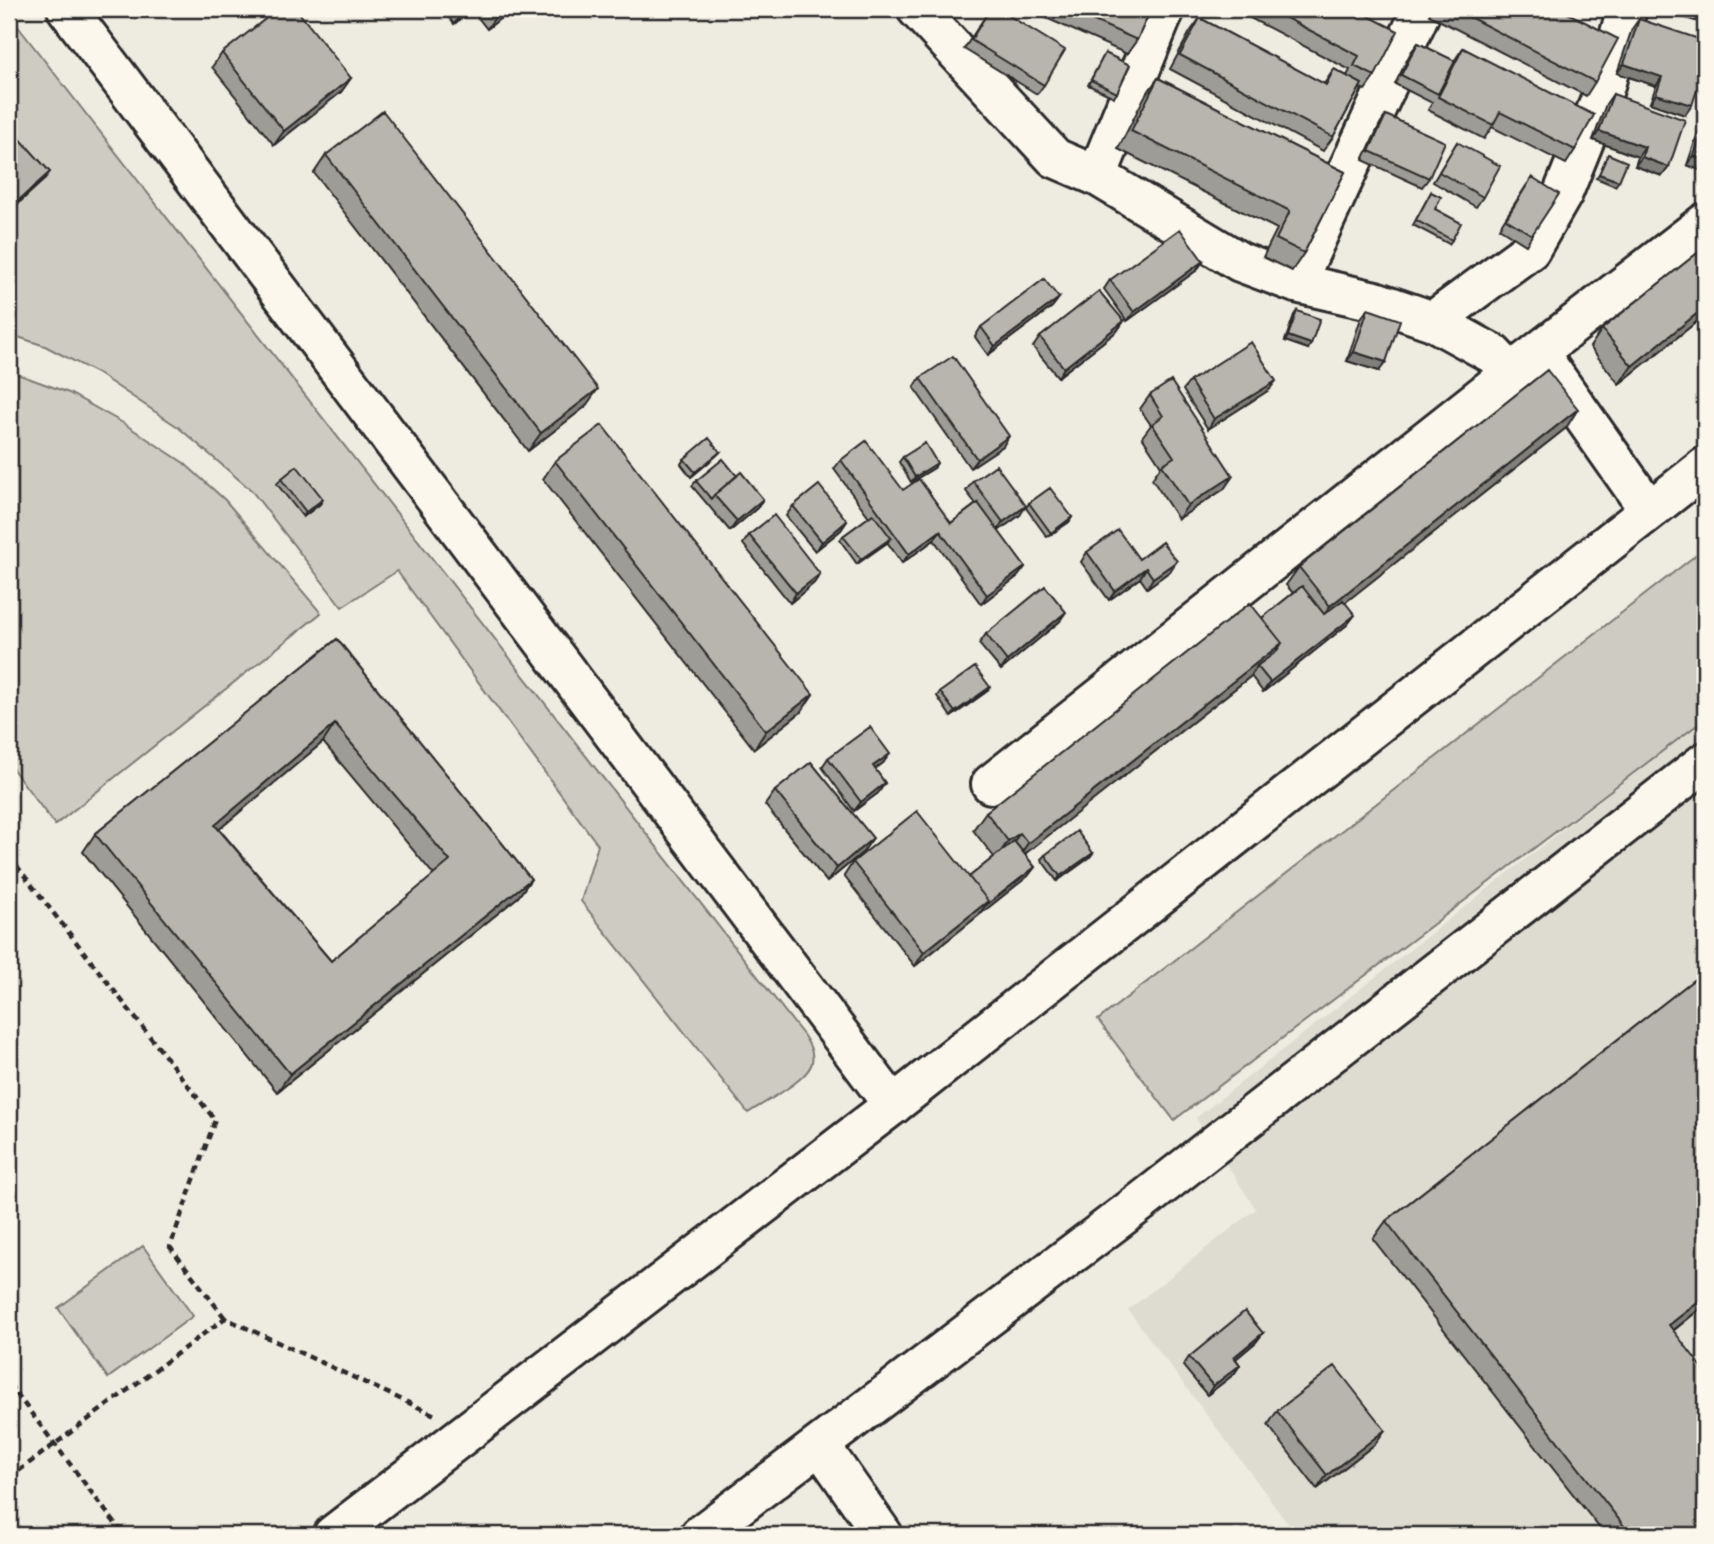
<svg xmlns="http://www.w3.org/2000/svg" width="1714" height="1544" viewBox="0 0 1714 1544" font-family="'Gochi Hand',sans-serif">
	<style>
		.built { fill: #dedbd1 }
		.green { fill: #cecbc2; stroke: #7c7b76; stroke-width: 2 }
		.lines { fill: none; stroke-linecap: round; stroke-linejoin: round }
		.minor-casing { stroke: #2b2b2b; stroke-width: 44 }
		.major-casing { stroke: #2b2b2b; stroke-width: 44 }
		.path { stroke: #2b2b2b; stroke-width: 4.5; stroke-dasharray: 7 5; stroke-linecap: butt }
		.minor { stroke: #fbf7ec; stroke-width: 38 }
		.major { stroke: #fbf7ec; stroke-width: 38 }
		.wall { fill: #9e9c96; stroke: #2b2b2b; stroke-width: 2; fill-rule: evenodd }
		.shaded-wall { fill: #817f7a; stroke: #2b2b2b; stroke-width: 2 }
		.building { fill: #b8b5ae; stroke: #2b2b2b; stroke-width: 2; fill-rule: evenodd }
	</style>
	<rect width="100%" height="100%" fill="#eeebe0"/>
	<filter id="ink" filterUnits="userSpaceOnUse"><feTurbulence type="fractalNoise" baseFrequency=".0143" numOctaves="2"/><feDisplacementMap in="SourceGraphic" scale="14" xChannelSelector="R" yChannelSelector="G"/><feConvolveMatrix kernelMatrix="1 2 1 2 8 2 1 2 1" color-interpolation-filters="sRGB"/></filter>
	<g filter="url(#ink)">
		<path class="built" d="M1705 718V1535H1297L1128 1310 1256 1209 1196 1118Z"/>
		<path class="green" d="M9 15 804 1036C809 1044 814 1052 812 1062 809 1080 764 1102 748 1113L581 901 598 845 397 571 342 607 251 490 178 427 97 373 45 346 9 334Z
			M9 371 69 393 123 423 184 463 225 500 321 613 55 825 9 764Z
			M1705 548V719L1174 1120 1098 1020Z
			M143 1246 193 1316 108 1378 58 1308Z"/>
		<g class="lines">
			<defs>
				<path id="minor" d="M67 9 893 1105
					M917 9 1055 158 1097 176 1240 262 1296 283 1375 301 1433 321 1530 250 1563 193 1601 99 1627 9
					M1097 176 1165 9
					M1296 283 1422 9
					M1433 321 1493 354 1511 373
					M1538 352 1649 510
					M991 784 1511 373 1705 223
					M820 1445 883 1535
					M700 1535 1145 1199 1705 762"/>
				<path id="major" d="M333 1535 893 1105 1705 467"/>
			</defs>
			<use href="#minor" class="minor-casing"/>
			<use href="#major" class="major-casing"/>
			<path class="path" d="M9 856 215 1120 170 1247 225 1318
				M9 1384 124 1535
				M9 1478 225 1318 435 1415"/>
			<use href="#minor" class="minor"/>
			<use href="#major" class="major"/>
		</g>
		<path class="wall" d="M442 9H512L487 29 472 10 454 24Z
			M990 9 1044 85 1037 94 964 49Z
			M1026 9H1151L1137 40 1127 54Z
			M1233 9H1355L1375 76 1365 90 1360 88 1333 137 1323 151 1170 69 1190 32 1200 18 1324 84 1334 69 1347 76 1350 70Z
			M1432 9H1560L1595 82 1586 96 1429 15Z
			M1639 19 1685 115 1650 103 1656 86 1617 73 1632 29Z
			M1418 43 1454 61 1463 48 1575 150 1566 164 1492 127 1484 139 1428 110 1433 101 1432 103 1395 84 1411 52Z
			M222 53 351 78 341 92 274 145 212 67Z
			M1105 53 1117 93 1114 97 1088 85Z
			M1158 78 1345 172 1304 253 1292 271 1263 257 1277 229 1118 149 1145 96Z
			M1613 94 1669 167 1662 176 1635 166 1638 157 1593 140 1606 104Z
			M1386 115 1429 178 1422 187 1363 160 1380 124Z
			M1705 120V172L1687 165 1700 127Z
			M1457 142 1483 197 1476 207 1433 182Z
			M326 155 585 407 528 451 314 173Z
			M1526 186 1532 235 1526 245 1499 228Z
			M1431 192 1435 209 1452 240 1449 244 1413 225Z
			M1705 247V315L1619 384 1590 347 1602 329Z
			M1203 261 1197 270 1127 321 1104 289 1110 280Z
			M1059 298 1052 307 988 355 975 337 981 327Z
			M1368 309 1379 371 1347 361 1361 318Z
			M1297 311 1308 349 1285 341 1294 315Z
			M1124 321 1117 331 1058 377 1033 347 1040 337Z
			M920 378 1003 446 970 468 914 388Z
			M1190 381 1269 390 1208 429 1183 390Z
			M1150 395 1224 489 1178 519 1152 479 1161 466 1142 437 1151 425 1140 409Z
			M1566 428 1345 602 1348 624 1263 692 1251 676 1024 854 1035 867 1028 876 915 966 844 876 853 862 969 877 994 857 973 830 986 812 1262 618 1293 593 1286 585 1299 567Z
			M720 452 716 456 691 477 681 464 684 459Z
			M903 457 934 468 911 482 899 462Z
			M841 460 903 490 951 523 976 504 966 491 973 481 1020 515 998 531 1025 567 1018 576 981 604 934 540 902 563 887 542 857 564 840 540 843 536 869 517 834 469Z
			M555 461 813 694 801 712 754 749 543 479Z
			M737 476 763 499 757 508 730 531 692 486 696 481Z
			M281 479 323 499 320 504 303 517 277 484Z
			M1029 503 1072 517 1069 522 1047 537 1026 508Z
			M793 506 847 521 841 530 815 551 786 516Z
			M749 535 820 574 814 583 790 603 743 544Z
			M1087 552 1139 559 1170 571 1147 588 1140 578 1109 600 1081 562Z
			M1059 622 1001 670 979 644 986 634Z
			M337 639 531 879 518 897 277 1092 83 852 95 834ZM323 742 434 875 331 961 219 829Z
			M990 687 986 692 951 717 937 696 940 692Z
			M828 758 883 763 875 769 885 783 878 793 854 811 822 767Z
			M775 791 863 852 827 882 765 805Z
			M1093 853 1089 858 1057 881 1041 859 1045 855Z
			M1705 971V1305L1673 1331 1705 1535H1605L1373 1239 1386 1221Z
			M1263 1333 1256 1342 1236 1359 1240 1365 1234 1374 1207 1395 1183 1366 1189 1357Z
			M1277 1411 1375 1444 1317 1489 1268 1425Z"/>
		<path class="shaded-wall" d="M465 9H473L454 24Z
			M502 9H512L487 29 499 11Z
			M1655 9H1693L1705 12V24Z
			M1624 64 1662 77 1656 86 1617 73Z
			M351 78 341 92 274 145 284 131Z
			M1656 94 1692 105 1685 115 1650 103Z
			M1599 131 1645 147 1638 157 1593 140Z
			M1694 156 1705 160V172L1687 165Z
			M1642 157 1669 167 1662 176 1635 166Z
			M50 172 43 181 9 212V209Z
			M1599 174 1619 181 1615 186 1596 178Z
			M1203 261 1197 270 1127 321 1134 312Z
			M1059 298 1052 307 988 355 995 346Z
			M1705 307V315L1619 384 1632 366Z
			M1124 321 1117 331 1058 377 1064 368Z
			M1288 336 1311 344 1308 349 1285 341Z
			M1354 352 1386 362 1379 371 1347 361Z
			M1276 381 1269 390 1208 429 1214 419Z
			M598 389 585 407 528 451 541 433Z
			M1578 409 1566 428 1318 624 1330 606Z
			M1009 436 1003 446 970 468 977 459Z
			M720 452 716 456 691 477 695 472Z
			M937 463 934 468 911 482 915 477Z
			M1233 476 1224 489 1178 519 1188 505Z
			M323 499 320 504 303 517 306 512Z
			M763 499 757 508 730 531 737 521Z
			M1026 506 1020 515 997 532 1003 522Z
			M1072 517 1069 522 1047 537 1051 533Z
			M847 521 841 530 815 551 822 542Z
			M940 531 934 540 902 563 909 554Z
			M891 538 887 543 857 564 861 559Z
			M1177 561 1170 571 1147 588 1153 578Z
			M1025 567 1018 576 981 604 987 595Z
			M1146 568 1140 578 1109 600 1115 591Z
			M820 574 814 583 790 603 796 593Z
			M1066 612 1059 622 1001 670 1007 661Z
			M1355 615 1348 624 1263 692 1270 682Z
			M1282 643 1269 661 1257 666 1251 676 1016 861 1028 843Z
			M990 687 986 692 951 717 955 712Z
			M813 694 801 712 754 749 766 731Z
			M335 724 323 742 203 843 215 825Z
			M890 754 883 763 866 776 873 766Z
			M885 783 878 793 854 811 861 802Z
			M1020 833 1007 851 996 859 1008 841Z
			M873 838 863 852 827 882 837 868Z
			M1093 853 1089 858 1057 881 1060 876Z
			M1035 867 1028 876 979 915 985 906Z
			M531 879 518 897 277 1092 290 1074Z
			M988 901 979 915 915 966 924 952Z
			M1705 1297V1305L1657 1343 1669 1325Z
			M1263 1333 1256 1342 1227 1366 1234 1357Z
			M1240 1365 1234 1374 1207 1395 1213 1386Z
			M1385 1430 1375 1444 1317 1489 1327 1475Z"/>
		<path class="building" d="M278 9H296L351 78 284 131 222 53Z
			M990 9H998L1065 50 1044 85 971 40Z
			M1067 9H1151L1137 40Z
			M1269 9H1355L1398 31 1375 76 1354 66 1359 56Z
			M1454 9H1560L1618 39 1595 82Z
			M1693 9H1705V12Z
			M1200 18 1326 85 1334 69 1362 84 1333 137 1180 55Z
			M1639 19 1705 41V66L1692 105 1656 94 1662 77 1624 64Z
			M1418 43 1455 61 1438 94 1401 75Z
			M1463 48 1594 115 1575 150 1500 112 1493 125 1438 97Z
			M1105 53 1130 65 1117 93 1091 80Z
			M1158 78 1345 172 1304 253 1276 239 1290 211 1131 131Z
			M1613 94 1685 120 1669 167 1642 157 1645 147 1599 131Z
			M383 111 598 389 541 433 326 155Z
			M1386 115 1445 142 1429 178 1369 151Z
			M1705 123V160L1694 156Z
			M14 132 50 172 9 209V137Z
			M1457 142 1500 166 1483 197 1439 172Z
			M1608 154 1627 162 1619 181 1599 174Z
			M1532 177 1559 194 1532 235 1506 219Z
			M1431 192 1441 197 1435 209 1461 223 1452 240 1416 220Z
			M1180 229 1203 261 1134 312 1110 280Z
			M1705 247V307L1632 366 1602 329Z
			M1044 279 1059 298 995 346 981 327Z
			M1099 291 1124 321 1064 368 1040 337Z
			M1368 309 1400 320 1386 362 1354 352Z
			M1297 311 1320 319 1311 344 1288 336Z
			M1251 342 1276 381 1214 419 1190 381Z
			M953 356 1009 436 977 459 920 378Z
			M1547 370 1578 409 1330 606 1299 567Z
			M1171 381 1233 476 1188 505 1162 465 1174 457 1152 424 1163 416 1150 395Z
			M602 425 813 694 766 731 555 461Z
			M709 438 720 452 695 472 684 459Z
			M866 441 903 490 919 479 951 523 978 503 1025 567 987 595 940 531 909 554 841 460Z
			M925 443 937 463 915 477 903 457Z
			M723 459 737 476 714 495 711 499 696 481Z
			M996 465 1026 506 1003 522 973 481Z
			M297 466 323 499 306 512 281 479Z
			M741 472 763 499 737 521 714 495Z
			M819 485 847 521 822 542 793 506Z
			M1050 488 1072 517 1051 533 1029 503Z
			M873 514 891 538 861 559 843 536Z
			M774 515 820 574 796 593 749 535Z
			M1118 530 1139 559 1162 542 1177 561 1153 578 1146 568 1115 591 1087 552Z
			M1045 586 1066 612 1007 661 986 634Z
			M1302 586 1324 614 1343 600 1355 615 1270 682 1257 666 1276 652 1282 643 1262 618Z
			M1250 603 1282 643 1028 843 1020 833 1008 841 986 812Z
			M337 639 531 879 290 1074 95 834ZM335 724 450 861 331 961 215 825Z
			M975 667 990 687 955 712 940 692Z
			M870 727 890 754 873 766 885 783 861 802 828 758Z
			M811 762 873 838 837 868 775 791Z
			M917 811 988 901 924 952 853 862Z
			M1077 831 1093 853 1060 876 1045 855Z
			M1014 841 1035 867 985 906 988 901 969 877Z
			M1705 971V1297L1669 1325 1705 1371V1535H1631L1386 1221Z
			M1245 1311 1263 1333 1234 1357 1240 1365 1213 1386 1189 1357Z
			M1335 1366 1385 1430 1327 1475 1277 1411Z"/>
	</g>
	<rect width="1714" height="1544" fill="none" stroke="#fbf7ec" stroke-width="35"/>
	<rect x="18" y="18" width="1679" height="1509" fill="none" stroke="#2b2b2b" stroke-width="2.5" filter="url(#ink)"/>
</svg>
